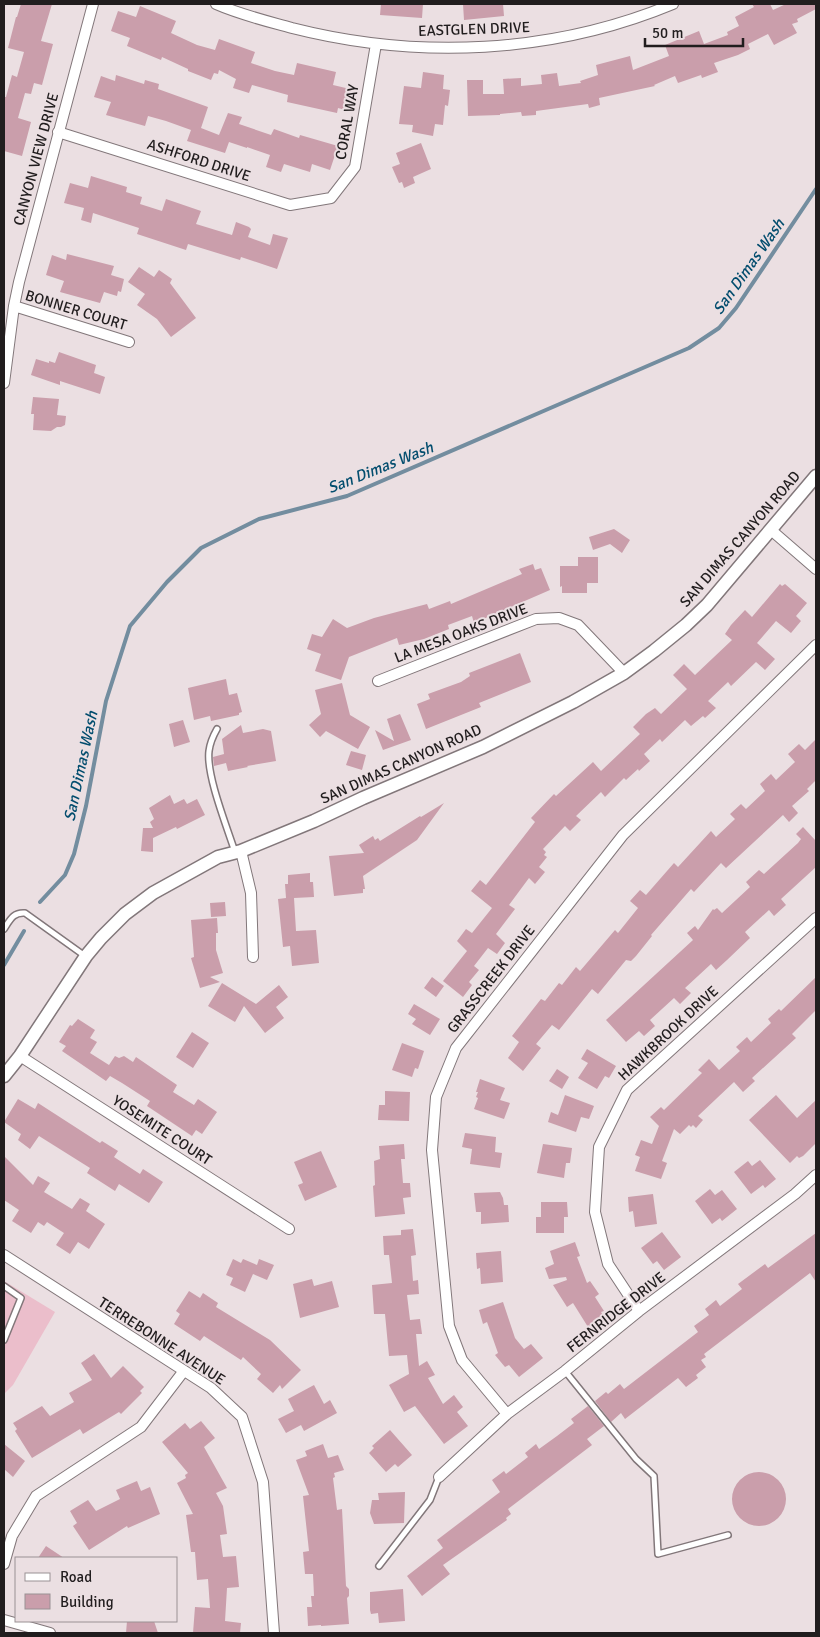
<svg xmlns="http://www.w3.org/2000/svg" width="820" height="1637" viewBox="0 0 820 1637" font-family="Signika,sans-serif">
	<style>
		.green { fill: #ebbecb }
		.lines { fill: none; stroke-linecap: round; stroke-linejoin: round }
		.stream { stroke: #738d9f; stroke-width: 4 }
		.building { fill: #ca9eab }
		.service-casing { stroke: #82777a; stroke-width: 8 }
		.minor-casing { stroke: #82777a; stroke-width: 12 }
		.tertiary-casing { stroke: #82777a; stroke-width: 15 }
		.service { stroke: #fff; stroke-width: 5 }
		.minor { stroke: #fff; stroke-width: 10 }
		.tertiary { stroke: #fff; stroke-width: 12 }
		.labels { text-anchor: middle; stroke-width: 4; stroke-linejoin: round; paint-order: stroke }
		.street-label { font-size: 15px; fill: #211d1e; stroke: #ebdfe2 }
		.water-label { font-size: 16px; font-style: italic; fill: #034d6e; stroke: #ebdfe2 }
	</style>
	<rect width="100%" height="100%" fill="#ebdfe2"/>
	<path class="green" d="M4 1281 55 1312 13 1385 4 1394Z"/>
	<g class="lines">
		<path class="stream" d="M40 902 65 875 74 854 86 806 106 701 130 626 167 582 201 548 259 519 347 496 689 348 719 328 736 308 816 189
			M4 965 24 931"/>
	</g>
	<path class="building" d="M21 4H52L41 41 53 44 42 85 34 83 31 94 25 93 18 118 31 122 22 156 4 151V97H6L12 75 17 77 24 52 8 48 16 17H17Z
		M381 4H423L422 18 380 15Z
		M463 4H503L504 16 464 20Z
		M752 4H770L773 10 786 4H816V9L797 19 798 22 792 24 797 33 774 45 768 34 748 44 750 49 738 55 714 63 718 72 702 78 701 75 678 83 675 76 654 85 655 86 599 98 600 105 589 108 588 104 536 111V115L522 116 521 112 500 114V115L468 116 467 80H483V94H504L503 79 521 78V86L542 84 541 75 557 73 559 86 581 83 580 81 598 75 596 65 630 56 633 70 669 56 665 45 699 31 704 44 728 35 727 32 739 26 735 17 754 7Z
		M140 6 176 21 171 33 197 45 215 50 219 39 255 52 251 63 275 71 294 75 297 63 336 72 333 85 350 89 345 110 338 108 337 113 287 102 288 95 252 85 249 93 233 88 236 79 219 70 218 74 214 73 211 80 188 71V69L162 57 161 60 127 46 130 38 111 31 118 11 136 17Z
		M423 72 444 75 443 89 450 90 448 106 445 105 443 125 435 124 433 136 412 132 413 125 399 124 404 86 421 88Z
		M116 75 144 84 145 80 159 84 158 89 208 107 201 128 219 135 228 113 242 117 239 124 271 135 274 129 299 138 300 135 338 146 330 170 312 164 310 172 284 164 281 172 266 167 270 155 247 147V148L229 142 225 153 187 141 191 130 166 121 148 116 145 126 106 115 111 102 94 97 101 76 115 81Z
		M421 143 431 169 413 177 415 183 404 188 402 182 399 183 392 167 400 164 396 153Z
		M91 176 127 187 126 192 142 197 140 204 162 211 166 199 201 211 196 224 232 235 236 222 249 227 251 229 248 237 270 245 273 234 288 238 277 269 241 257 240 260 188 244 186 250 137 234 139 228 93 213 91 223 81 220 84 208 64 203 70 183 88 188Z
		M67 254 114 266 111 275 124 279 121 292 118 291 117 296 104 292 100 303 60 292 64 281 46 275 52 255 66 260Z
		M139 267 154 277 159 270 172 279 170 283 196 318 171 337 157 319 137 305 145 294 128 282Z
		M59 352 96 365 94 373 105 377 100 394 60 381V385L31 375 36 359 49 363V361L55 363Z
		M33 397 59 399 57 415 66 416 65 425 61 427H57L51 431 33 430 34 414H31Z
		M614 529 630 540 622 553 610 544 593 550 589 537Z
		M578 557H598V583H587V593H562V586L560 587V566H578Z
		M533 564 535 570 541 568 550 590 474 623 472 616 448 625 449 629 424 639 399 645 397 638 349 657 341 680 315 671 321 654 307 649 312 634 322 637 333 619 347 628 374 618 427 604 429 609 450 601 451 604 522 574 519 569Z
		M780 584 782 586 785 584 807 603 796 616 801 621 791 633 776 621 757 643 775 659 765 670 756 662 731 686 728 682 708 701 716 708 705 718 703 716 691 726 685 720 662 742 660 739 644 754 650 761 639 771 638 769 626 780 624 778 605 797 601 792 576 816 581 820 570 831 565 826 543 849 546 852 544 855 547 857 539 867 545 872 535 884 529 878 509 905 515 909 496 934 505 943 497 954 488 948 474 966 479 970 469 982 472 985 463 997 443 981 467 951 457 941 466 929 472 933 492 908 471 891 480 880 486 885 535 822 531 818 554 794 556 796 593 762 601 771 640 734 633 727 646 714 655 708 661 714 687 689 673 675 684 664 695 675 732 640 725 634 731 625 745 610 752 617Z
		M520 653 531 682 479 703 481 707 426 729 417 704 430 699 428 694 461 682 470 676 469 673Z
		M226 679 229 695 237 693 242 712 239 713V715L211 721 210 716 194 720 188 688Z
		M342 683 350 715 370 727 358 749 326 731 320 737 309 725 321 714 315 690Z
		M400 714 411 740 383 750 375 730 394 741 387 719Z
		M183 720 190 742 174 747 169 724Z
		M241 725 243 733 263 729 271 731 276 761 247 766 248 767 228 771 226 763 214 766 213 757 224 754 222 739Z
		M816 739V780L807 789 809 791 792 806 798 813 789 822 783 815 726 868 721 863 694 892 691 889 651 935 652 936 636 956 631 961 626 960 598 994 592 989 559 1030 552 1025 536 1044 541 1048 523 1071 508 1058 519 1042 512 1036 541 999 545 1001 559 983 562 985 576 967 580 971 615 930 618 933 638 908 630 901 640 890 646 895 674 863 678 867 711 831 716 837 735 819 730 814 741 804 746 809 765 791 760 784 771 774 776 780 795 762 788 754 799 744 805 750Z
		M351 751 366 755 362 770 346 765Z
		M170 795 174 804 184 799 187 804 197 799 205 815 177 829 176 827 153 838V852L141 851 143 828H153L150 822 154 819 149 808Z
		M444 803 417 840 363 876 365 889H363V893L334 896 329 856 364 853 359 845 373 836 375 840 378 838 380 841 420 816 421 817Z
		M803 827 816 841V867L781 899 786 905 774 916 769 910 745 932 750 938 727 960 716 970 711 964 685 988 691 993 680 1004 674 998 650 1020 655 1026 644 1036 639 1031 626 1042 606 1020 693 940 687 933 695 926 698 930 713 909 714 910 717 908 722 913 750 887 746 882 759 870 764 874 798 843 801 839 796 834Z
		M310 873V882H313L314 897 294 898 296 931 316 930 319 963 292 966 290 946 283 947 278 899 286 898 285 884H288V875Z
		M225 902 226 916 211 917 210 903Z
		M217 918 218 933H216V950L223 973 210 977 220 982 200 988 191 958 194 957 191 920Z
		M432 977 444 986 436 997 424 988Z
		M816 977V1010L792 1034 796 1038 752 1078 755 1081 743 1092 734 1082 698 1116 703 1120 696 1128 693 1125 691 1127 689 1125 680 1134 674 1129 662 1161 667 1163 661 1179 635 1171 640 1157 635 1155 641 1140 652 1144 659 1126 650 1117 661 1107 664 1110 702 1073 698 1070 709 1059 719 1070 740 1051 736 1047 747 1037 751 1042 771 1023 768 1019 779 1009 781 1011Z
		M222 983 256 1004 279 985 288 997 276 1007 284 1018 265 1033 244 1006 235 1022 208 1006Z
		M414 1004 440 1019 430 1035 412 1024 416 1019 408 1014Z
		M78 1019 95 1030 90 1038 97 1042 90 1053 109 1065 115 1056 119 1058 124 1056 133 1062 136 1057 177 1085 173 1092 194 1105 198 1099 217 1112 202 1134 196 1130 192 1136 147 1106 150 1101 122 1083 110 1076 106 1081 62 1051 66 1046 59 1042 70 1025 72 1026Z
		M192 1032 209 1043 193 1068 176 1057Z
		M402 1043 424 1051 418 1069 415 1068 412 1077 392 1070Z
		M587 1049 616 1066 609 1078 605 1076 597 1089 578 1078 588 1063 581 1059Z
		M557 1069 569 1077 562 1089 549 1081Z
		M480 1079 505 1088 500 1100 510 1103 504 1119 474 1109 478 1098 476 1097 478 1092H476Z
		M385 1091 410 1092 409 1121 378 1120 379 1105H385Z
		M565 1095 594 1106 589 1119 581 1117 576 1132 548 1122 551 1112 558 1115Z
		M776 1095 797 1118 816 1100V1143L803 1156 799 1158 797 1156 790 1163 749 1120Z
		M18 1099 35 1109 38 1103 100 1143 102 1141 118 1151 114 1157 140 1174 143 1169 163 1182 149 1203 119 1184 115 1191 87 1173 90 1168 39 1136 30 1149 18 1140 21 1134 4 1122Z
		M465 1133 496 1137 495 1152 502 1153 500 1168 470 1164 472 1149 462 1147Z
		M404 1144 405 1159H401L403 1183H410L411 1197 403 1198 405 1214 375 1217 373 1186 375 1185 374 1161 380 1159 379 1146Z
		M543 1144 572 1148 570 1163H566L564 1178 537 1173Z
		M321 1151 337 1187 305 1201 298 1185 303 1183 294 1162Z
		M4 1156 33 1185 38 1176 50 1183 44 1192 72 1209 80 1198 90 1204 86 1211 105 1224 89 1249 78 1242 70 1254 56 1245 64 1233 47 1222 44 1226 38 1222 31 1233 12 1221 19 1210 4 1200Z
		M760 1160 776 1179 765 1188 763 1185 751 1194 734 1172 748 1161 752 1166Z
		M710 1189 715 1195 722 1190 737 1209 722 1221 720 1218 712 1224 695 1201Z
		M500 1192 503 1198 504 1205H508L509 1222 481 1224V1212H476L474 1193Z
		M653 1194 657 1224 635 1227 633 1211 629 1212 628 1197Z
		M541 1202H567L568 1217H564V1233H536V1217H541Z
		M413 1229 416 1255 411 1256 413 1281 418 1280 419 1294 407 1295 410 1320 420 1319 422 1334H416L419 1366 427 1361 435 1375 428 1378 443 1404 454 1395 463 1407 457 1412 468 1426 444 1444 415 1406 404 1412 389 1385 409 1374 407 1355 389 1356 385 1314H374L372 1285 392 1283 389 1255H384L383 1236 401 1235V1230Z
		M662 1232 681 1257 664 1270 657 1261 653 1264 641 1248Z
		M816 1233V1282L810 1273 704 1354 706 1357 701 1360 706 1367 696 1375 698 1378 686 1387 678 1378 625 1419 621 1413 611 1422 595 1401 606 1392 608 1394 620 1384 624 1389 698 1332 694 1326 709 1315 705 1309 716 1300 720 1306 742 1289 738 1284 765 1264 768 1268Z
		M575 1242 580 1256 577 1257 587 1283 590 1281 599 1294 595 1297 604 1311 601 1312 604 1317 588 1327 573 1303 567 1307 553 1285 567 1280 566 1277 549 1279 545 1268 554 1264 550 1251Z
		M501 1251 503 1282 481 1284 480 1268 477 1269 476 1253Z
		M233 1259 241 1263 243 1259 257 1265 259 1259 274 1265 267 1280 253 1274 245 1292 230 1285 233 1278 226 1275Z
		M312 1279 314 1286 332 1281 339 1307 300 1318 293 1284Z
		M189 1291 200 1298 203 1293 218 1303 216 1307 270 1340 301 1370 282 1389 280 1385 273 1393 257 1379 261 1374 243 1357 241 1360 204 1336 200 1341 174 1324 180 1314 176 1311Z
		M503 1302 515 1338 524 1349 531 1344 543 1358 519 1377 509 1365 505 1367 495 1355 498 1353 487 1322 483 1324 479 1310Z
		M94 1354 111 1378 123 1366 144 1387 140 1391 142 1393 121 1414 119 1412 83 1434 80 1429 32 1458 15 1431 17 1429 13 1423 42 1406 50 1416 74 1402 69 1393 92 1380 81 1363Z
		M314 1385 324 1404 330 1400 337 1413 304 1431 301 1425 286 1433 278 1419 294 1411 288 1399Z
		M588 1406 604 1426 587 1439 592 1445 508 1509 511 1514 506 1518 507 1520 443 1565 450 1574 422 1596 407 1576 443 1548 437 1540 500 1492 492 1480 504 1471 506 1474 528 1457 525 1453 536 1444 539 1449 557 1436 574 1423 571 1419Z
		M201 1421 215 1438 204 1447 227 1488 216 1493 223 1506 227 1534 220 1535 223 1557 236 1556 239 1587 227 1588 225 1621 241 1623 240 1633H193L195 1607 210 1608 208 1579 197 1580 195 1552H191L186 1515 193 1514 177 1483 186 1478 185 1475 188 1473 162 1442 185 1423 190 1429Z
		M390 1430 412 1455 398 1467 395 1464 386 1472 369 1453 374 1448 372 1446Z
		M4 1444 25 1461 13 1477 4 1469Z
		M323 1444 328 1458 338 1455 344 1470 334 1473 335 1477 333 1478 337 1510 342 1509 346 1586 349 1589V1596L347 1598 349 1624 321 1626V1625L308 1626 307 1607H312L311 1596H314L313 1574H305L303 1552 309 1551 303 1496 309 1495 296 1460 307 1456 305 1451Z
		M732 1499a27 27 0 1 1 54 0a27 27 0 1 1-54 0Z
		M137 1481 141 1491 150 1487 160 1514 128 1528 127 1526 89 1550 73 1526 77 1523 70 1511 88 1500 96 1511 120 1499 116 1490Z
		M405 1492 404 1523 374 1524 370 1513 372 1500H379L378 1493Z
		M46 1546 64 1558H38Z
		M403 1589 405 1621 379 1623 378 1613 371 1614 370 1610V1592Z
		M127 1621H154L158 1633H126Z"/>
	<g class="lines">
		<defs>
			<path id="service" d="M217 729C213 736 210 743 209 751 206 775 227 827 235 852
				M4 929C10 920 13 912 25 913L85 956
				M4 1286 21 1298 4 1340
				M565 1371 636 1459 654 1476 658 1554 728 1535
				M379 1566 430 1500 439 1477"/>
			<path id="minor" d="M216 4C241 15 267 21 292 28 418 60 553 54 673 4
				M58 132 290 205 331 198 355 167 376 44
				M14 306 129 342
				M4 383 14 306 19 282 93 4
				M771 530 816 569
				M378 681 536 619 559 618 578 625 624 673
				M241 851 251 893 253 957
				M20 1056 289 1229
				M4 1255 211 1388 242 1417 263 1482 274 1633
				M639 1311 608 1264 595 1212 599 1147 627 1090 816 918
				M507 1414 462 1360 449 1326 432 1150 436 1097 456 1048 623 835 816 645
				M439 1477 507 1414 565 1371 639 1311 795 1194 816 1175
				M4 1564 12 1536 36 1496 141 1427 183 1372
				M4 1620 50 1633"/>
			<path id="tertiary" d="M4 1076 20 1056 86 956 101 938 125 914 153 893 218 857 241 851 314 821 363 798 483 747 573 702 624 673 654 651 686 625 707 605 816 476"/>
		</defs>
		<use href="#service" class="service-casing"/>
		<use href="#minor" class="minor-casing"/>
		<use href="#tertiary" class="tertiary-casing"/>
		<use href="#service" class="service"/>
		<use href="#minor" class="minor"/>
		<use href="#tertiary" class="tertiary"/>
	</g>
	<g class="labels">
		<g class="street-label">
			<text transform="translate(474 29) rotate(-2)" y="5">EASTGLEN DRIVE</text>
			<text transform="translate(347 122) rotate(-80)" y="5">CORAL WAY</text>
			<text transform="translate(36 159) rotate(-75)" y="5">CANYON VIEW DRIVE</text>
			<text transform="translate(199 160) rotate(18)" y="5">ASHFORD DRIVE</text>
			<text transform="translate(76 310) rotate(17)" y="5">BONNER COURT</text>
			<text transform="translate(740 539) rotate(-49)" y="5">SAN DIMAS CANYON ROAD</text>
			<text transform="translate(461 633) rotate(-21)" y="5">LA MESA OAKS DRIVE</text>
			<text transform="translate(401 764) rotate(-24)" y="5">SAN DIMAS CANYON ROAD</text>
			<text transform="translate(491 979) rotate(-52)" y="5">GRASSCREEK DRIVE</text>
			<text transform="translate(668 1033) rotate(-43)" y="5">HAWKBROOK DRIVE</text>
			<text transform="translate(162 1130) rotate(33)" y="5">YOSEMITE COURT</text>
			<text transform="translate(616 1312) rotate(-38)" y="5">FERNRIDGE DRIVE</text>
			<text transform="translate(162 1341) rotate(33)" y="5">TERREBONNE AVENUE</text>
		</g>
		<g class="water-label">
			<text transform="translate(748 266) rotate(-55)" y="6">San Dimas Wash</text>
			<text transform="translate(380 467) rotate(-22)" y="6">San Dimas Wash</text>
			<text transform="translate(80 766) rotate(-78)" y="6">San Dimas Wash</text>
		</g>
	</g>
	<rect width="820" height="1637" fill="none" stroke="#211d1e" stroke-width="10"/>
	<rect x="15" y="1557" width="162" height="65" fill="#ebdfe2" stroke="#9a9194"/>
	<rect x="25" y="1573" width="25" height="8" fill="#ffffff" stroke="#9a9194"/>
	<text x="60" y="1582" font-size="15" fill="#211d1e">Road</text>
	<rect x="25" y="1594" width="25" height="15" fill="#ca9eab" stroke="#9a9194"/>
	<text x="60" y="1607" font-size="15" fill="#211d1e">Building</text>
	<path d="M645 38v8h98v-8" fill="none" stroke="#211d1e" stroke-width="2.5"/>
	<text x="652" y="38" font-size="15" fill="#211d1e" stroke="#ebdfe2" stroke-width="4" paint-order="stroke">50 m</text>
</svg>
